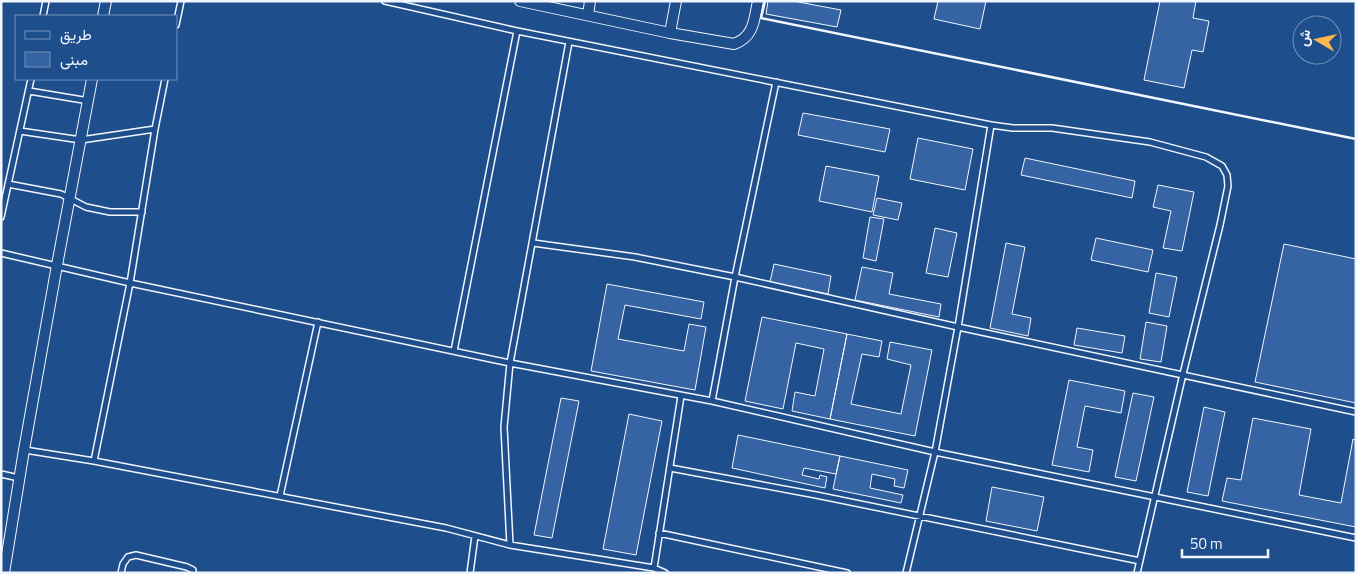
<svg xmlns="http://www.w3.org/2000/svg" width="1357" height="574" viewBox="0 0 1357 574" font-family="'Titillium Web',Vazirmatn,sans-serif">
	<style>
		.building { fill: #3563a3; stroke: #f2f6ff }
		.lines { fill: none; stroke-linecap: round; stroke-linejoin: round }
		.lane-casing { stroke: #f2f6ff; stroke-width: 8 }
		.street-casing { stroke: #f2f6ff; stroke-width: 12 }
		.lane { stroke: #1f4e8c; stroke-width: 5 }
		.street { stroke: #1f4e8c; stroke-width: 10 }
		.wall { stroke: #f2f6ff; stroke-width: 2.5 }
	</style>
	<rect width="100%" height="100%" fill="#1f4e8c"/>
	<path class="building" d="M768 1H793L841 10 837 27 766 14Z
		M938 1H986L980 29 934 19Z
		M1160 1H1196L1193 18 1209 21 1203 52 1192 50 1184 88 1144 80Z
		M803 113 890 129 885 152 798 135Z
		M918 138 973 149 965 190 910 179Z
		M1025 158 1135 181 1132 198 1021 175Z
		M826 166 879 176 872 212 819 201Z
		M1158 185 1194 192 1182 251 1163 248 1171 211 1153 207Z
		M877 198 902 203 898 220 873 215Z
		M870 217 884 219 876 261 863 258Z
		M935 228 957 233 948 277 926 273Z
		M1096 238 1153 250 1148 272 1091 260Z
		M1006 243 1025 247 1012 314 1031 318 1028 336 990 328Z
		M1284 244 1356 259V403L1255 382Z
		M774 264 831 276 828 294 770 282Z
		M862 267 893 273 889 294 941 304 939 317 855 300Z
		M1156 273 1177 277 1169 317 1149 313Z
		M607 284 704 302 701 319 625 305 618 339 684 351 689 324 706 327 695 390 591 371Z
		M762 317 847 334 830 419 792 411 795 392 815 396 824 349 796 343 783 409 745 401Z
		M1146 322 1167 326 1161 362 1140 359Z
		M1077 328 1125 336 1122 353 1074 345Z
		M847 334 882 341 879 357 862 354 851 404 901 414 911 365 887 359 890 342 932 350 915 436 830 419Z
		M1069 380 1125 391 1121 413 1085 406 1077 447 1093 450 1089 472 1052 465Z
		M1133 393 1154 397 1136 481 1115 477Z
		M561 398 579 401 552 538 534 535Z
		M1204 407 1225 412 1208 496 1187 492Z
		M629 414 662 421 636 555 603 549Z
		M1253 418 1311 429 1299 495 1341 503 1353 439 1356 440V527L1222 501 1227 478 1241 480Z
		M738 435 840 456 836 474 804 468 802 475 819 479 820 475 827 477 825 488 732 468Z
		M840 456 908 470 904 488 894 486 895 479 872 474 870 488 903 495 901 503 833 489Z
		M992 487 1044 497 1037 531 986 521Z"/>
	<g class="lines">
		<defs>
			<path id="lane" d="M385 1 517 31 991 125 1013 128H1052L1150 142 1206 157 1222 166 1227 175 1228 186 1220 225 1183 374 1137 573
				M43 16 46 1
				M176 25 181 1
				M29 91 89 101
				M20 131 81 140 155 129
				M8 184 61 194 86 207 110 212H142
				M1 217 31 79
				M533 243 635 257 735 277 958 327 1356 412
				M1 253 130 283 510 363 712 401 935 452 1356 538
				M454 351 517 31
				M712 401 735 277 776 82
				M25 450 94 461 446 528 510 545 654 568 665 573
				M94 461 130 283 155 129 165 79
				M670 468 816 495 1140 561
				M1 474 19 478
				M280 496 318 322
				M659 533 847 573
				M510 545 504 427 510 363 569 42
				M654 568 681 396
				M121 573 123 564 128 557 136 555 187 567 193 570V573
				M470 573 475 536
				M906 573 935 452 958 327 991 125"/>
			<path id="street" d="M520 1 670 33 734 44C754 37 754 20 758 1
				M588 15 590 1
				M103 16 106 1
				M670 33 676 1
				M4 573 24 450 57 265 92 79"/>
		</defs>
		<use href="#lane" class="lane-casing"/>
		<use href="#street" class="street-casing"/>
		<use href="#lane" class="lane"/>
		<use href="#street" class="street"/>
		<path class="wall" d="M765 1 761 18 1356 139"/>
	</g>
	<rect width="1357" height="574" fill="none" stroke="#f2f6ff" stroke-width="5"/>
	<rect x="15" y="15" width="162" height="65" fill="#1f4e8c" stroke="#7391ba"/>
	<rect x="25" y="31" width="25" height="8" fill="#1f4e8c" stroke="#7391ba"/>
	<text x="60" y="40" font-size="15" fill="#f2f6ff">طريق</text>
	<rect x="25" y="52" width="25" height="15" fill="#3563a3" stroke="#7391ba"/>
	<text x="60" y="65" font-size="15" fill="#f2f6ff">مبنى</text>
	<g transform="translate(1317 40) rotate(279)"><circle r="24" fill="#1f4e8c" stroke="#7391ba"/>
	<path d="M0-4L9 19L0 12L-9 19Z" fill="#ffb74d"/>
	<text y="-8" font-size="14" font-weight="bold" text-anchor="middle" fill="#f2f6ff">ش</text>
	</g>
	<path d="M1182 549v8h86v-8" fill="none" stroke="#f2f6ff" stroke-width="2.5"/>
	<text x="1190" y="549" font-size="15" fill="#f2f6ff" stroke="#1f4e8c" stroke-width="4" paint-order="stroke">50 m</text>
</svg>
